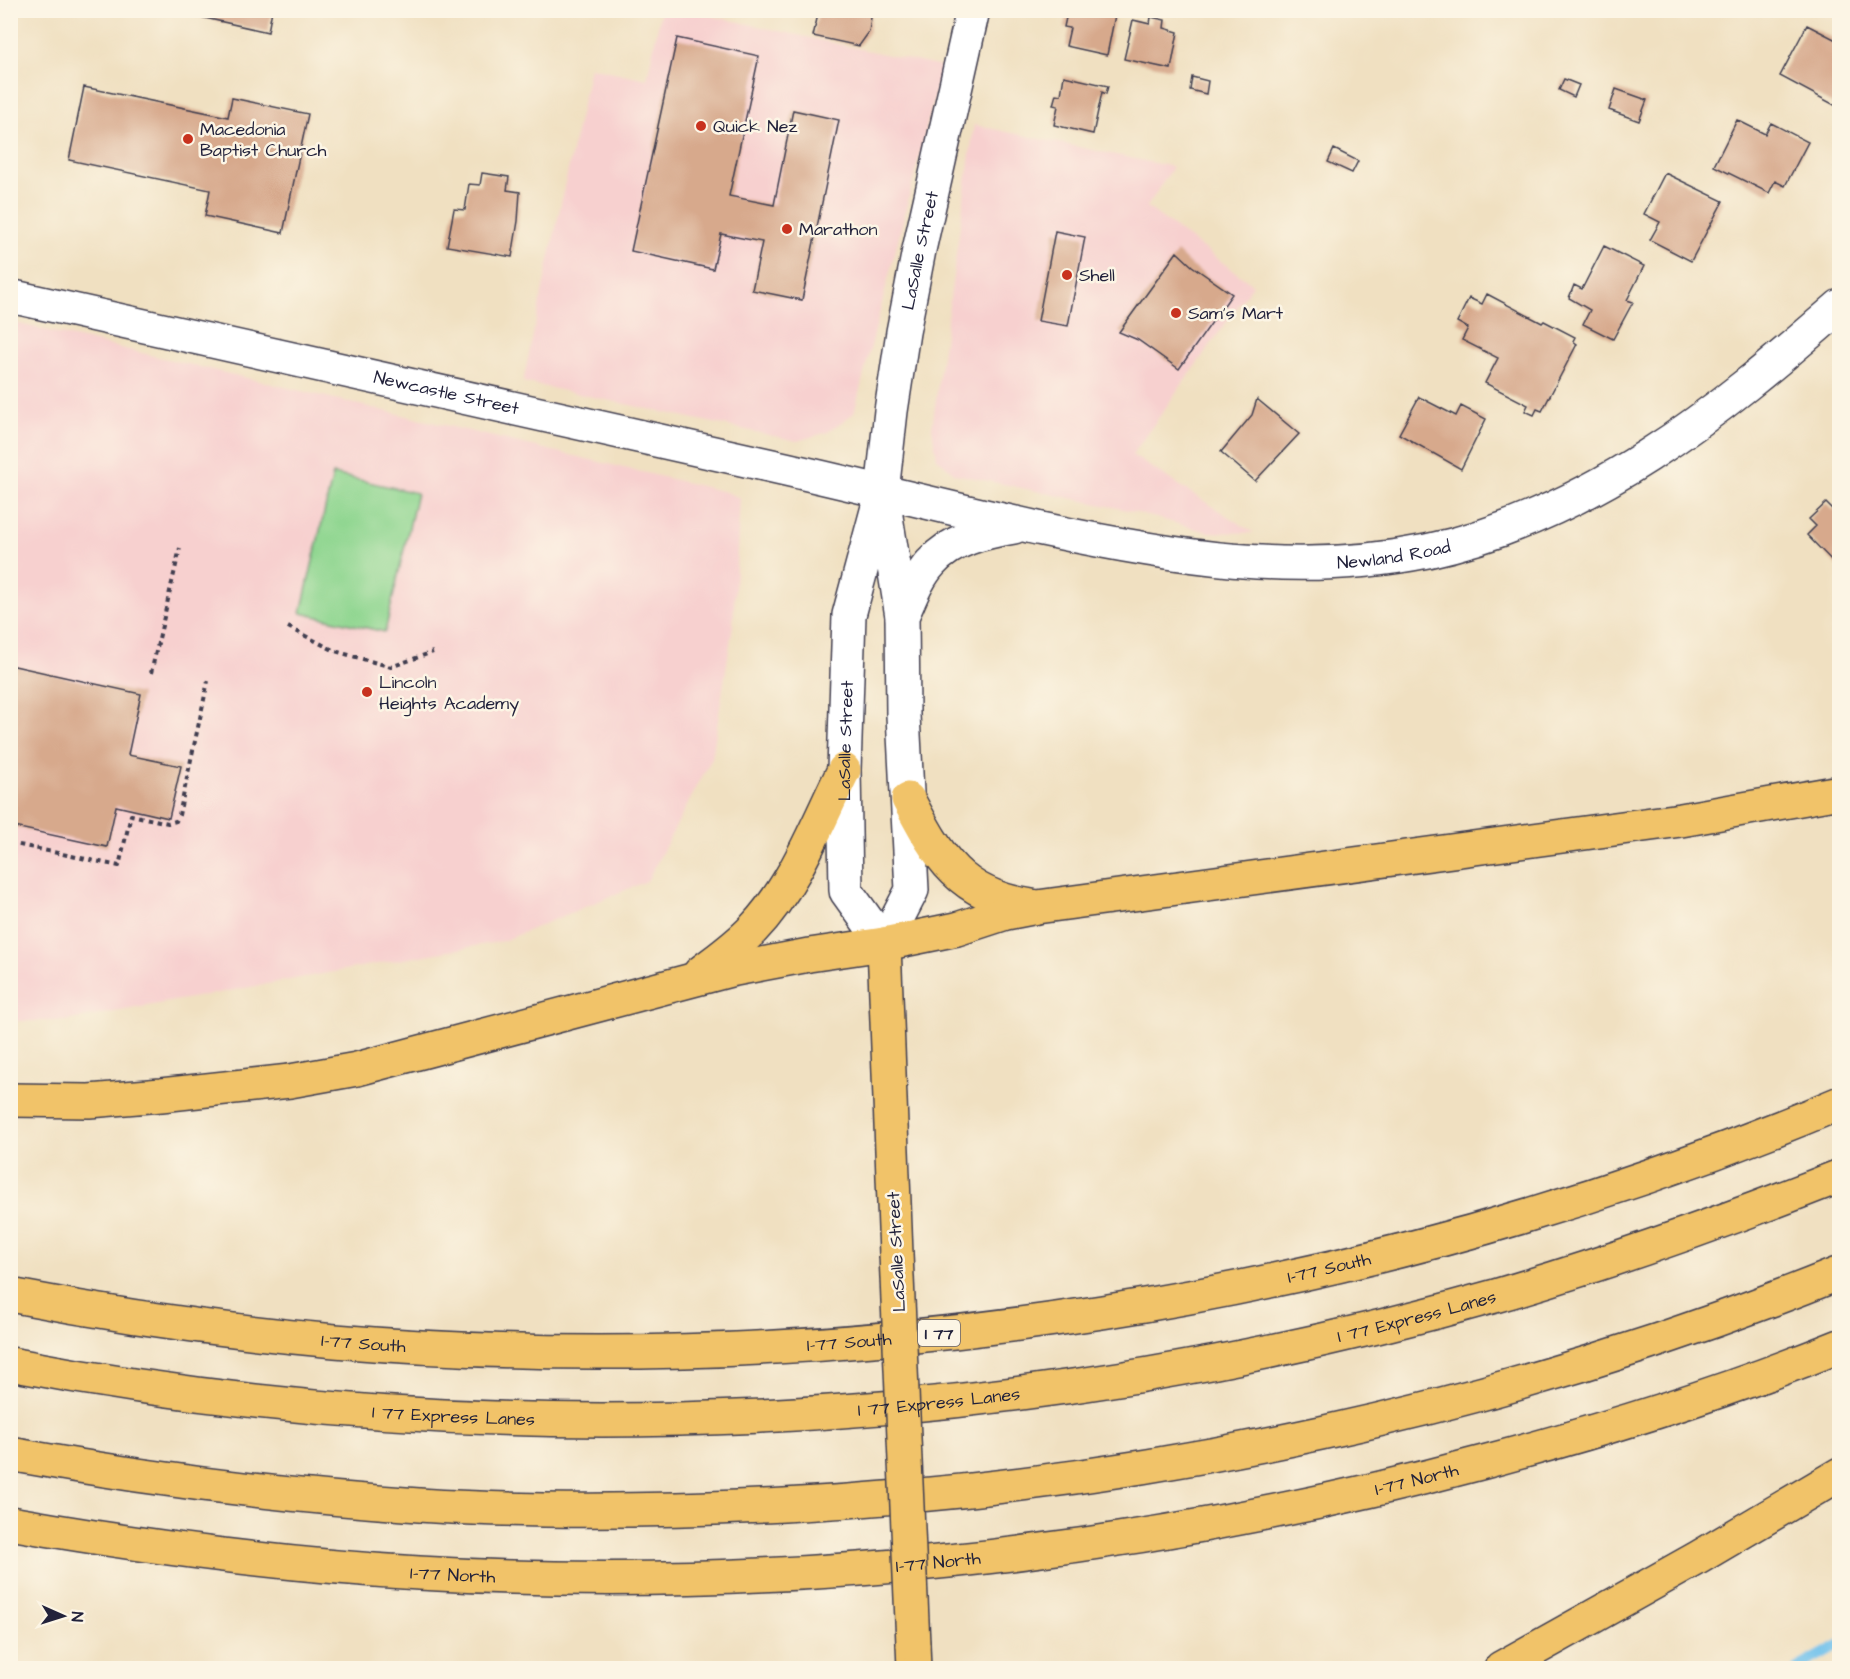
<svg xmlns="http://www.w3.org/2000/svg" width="1850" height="1679" viewBox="0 0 1850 1679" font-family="'Architects Daughter',sans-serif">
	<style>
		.built { fill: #f7d0cf }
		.green { fill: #8fd690; stroke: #587c66; stroke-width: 1.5 }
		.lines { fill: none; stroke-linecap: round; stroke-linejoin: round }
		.stream { stroke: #70c1ec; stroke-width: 10 }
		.building { fill: #d7a98c }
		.minor-casing { stroke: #413e4f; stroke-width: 36 }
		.major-casing { stroke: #413e4f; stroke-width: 36 }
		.highway-casing { stroke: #413e4f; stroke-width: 36 }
		.path { stroke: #413e4f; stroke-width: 4; stroke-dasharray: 4.5 4.5; stroke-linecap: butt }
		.minor { stroke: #fff; stroke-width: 33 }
		.major { stroke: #f1c369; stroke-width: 33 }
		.highway { stroke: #f1c369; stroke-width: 33 }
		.major-bridge-casing { stroke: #413e4f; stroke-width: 36; stroke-linecap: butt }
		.major-bridge { stroke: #f1c369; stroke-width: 33 }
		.poi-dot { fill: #c8321e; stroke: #fcf5e5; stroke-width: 2 }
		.labels { text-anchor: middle; stroke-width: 5; stroke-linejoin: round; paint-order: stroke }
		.shield { fill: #fcf5e5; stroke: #63616e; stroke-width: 1.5 }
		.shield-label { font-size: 16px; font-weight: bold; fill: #22223b }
		.poi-label { font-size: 18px; fill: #22223b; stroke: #fcf5e5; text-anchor: start }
		.street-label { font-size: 18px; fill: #22223b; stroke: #fcf5e5 }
	</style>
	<rect width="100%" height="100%" fill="#fcf5e5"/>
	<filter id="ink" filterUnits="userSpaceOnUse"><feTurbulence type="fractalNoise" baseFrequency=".0167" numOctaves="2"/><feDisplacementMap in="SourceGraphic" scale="12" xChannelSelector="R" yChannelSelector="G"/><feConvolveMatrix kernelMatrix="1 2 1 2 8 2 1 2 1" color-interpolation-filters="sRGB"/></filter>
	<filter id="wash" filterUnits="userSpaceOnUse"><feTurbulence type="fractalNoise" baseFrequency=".008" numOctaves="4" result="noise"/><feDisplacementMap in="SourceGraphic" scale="24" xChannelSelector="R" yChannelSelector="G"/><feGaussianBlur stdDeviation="1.35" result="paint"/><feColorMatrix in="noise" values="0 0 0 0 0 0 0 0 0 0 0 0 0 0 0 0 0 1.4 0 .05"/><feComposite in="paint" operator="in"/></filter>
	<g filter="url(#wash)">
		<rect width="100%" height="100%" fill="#f0e0c1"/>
		<path class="built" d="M661 11H689L942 67 854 413 828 432 797 441 523 382 590 67 647 79Z
			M974 125 1173 167 1147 207 1253 285 1132 455 1254 533 1208 532 1127 510 955 474 937 458 932 428Z
			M11 322 726 492 740 498 733 625 712 758 647 881 503 941 65 1021H11Z"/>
		<path class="green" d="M333 474 417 493 385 632 301 613Z"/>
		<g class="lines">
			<path class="stream" d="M1797 1668 1840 1644"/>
		</g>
		<g id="blocks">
			<path class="building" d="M169 10H272L268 32Z
				M819 10H872L869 32 859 46 813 36Z
				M1074 10H1116L1107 55 1066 46 1070 28 1064 27 1067 13 1074 14Z
				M1428 10H1448L1446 17Z
				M1151 17 1165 20 1164 28 1178 32 1171 69 1124 59 1133 20 1150 24Z
				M1807 25 1840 42V108L1780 76Z
				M677 38 759 56 729 196 774 205 793 110 839 120 802 300 752 290 762 242 721 234 713 269 631 251Z
				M1064 76 1108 86 1106 94 1102 92 1093 134 1054 125 1058 106 1053 105 1056 94 1061 95Z
				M1192 77 1208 81 1206 94 1190 90Z
				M1564 79 1579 85 1574 97 1559 90Z
				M84 87 228 117 232 98 308 114 283 233 205 216 210 190 69 160Z
				M1616 89 1647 100 1639 121 1609 110Z
				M1737 120 1765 134 1771 123 1808 142 1785 186 1775 181 1769 193 1714 166Z
				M1334 149 1358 161 1352 173 1328 162Z
				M482 173 509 177 507 190 520 192 518 221 512 257 447 246 454 209 465 210 469 184 480 185Z
				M1665 173 1723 201 1691 261 1650 240 1660 222 1644 214Z
				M1055 231 1085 237 1068 326 1038 321Z
				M1604 246 1644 266 1627 300 1633 302 1613 339 1583 324 1590 310 1569 298 1574 285 1582 289Z
				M1177 252 1192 266 1232 294 1179 369 1138 340 1119 332Z
				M1487 294 1542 323 1544 321 1575 337 1573 341 1577 344 1542 411 1537 409 1534 415 1525 411 1528 405 1485 383 1498 358 1462 340 1468 328 1457 322 1469 298 1482 304Z
				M1419 397 1456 416 1461 406 1486 419 1461 469 1399 434Z
				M1257 399 1299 434 1255 481 1221 452 1252 415Z
				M1826 503 1833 510 1840 504V569L1807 535 1816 526 1809 519Z
				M10 665 141 694 128 755 181 766 169 818 116 806 107 847 10 826Z"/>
		</g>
	</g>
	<g filter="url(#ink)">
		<use href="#blocks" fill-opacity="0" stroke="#413e4f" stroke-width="1.5"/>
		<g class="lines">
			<defs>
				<g id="minor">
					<path id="s1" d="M10 296C260 351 510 406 759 463 854 484 947 508 1042 529 1170 556 1296 578 1427 551 1588 517 1719 412 1840 306"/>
					<path id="s2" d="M882 492 902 616 903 715 912 890 884 944 846 891 844 770 849 615 882 492 891 411 903 332 919 250 973 10"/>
					<path d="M902 616C910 599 917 578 931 563 952 539 984 532 1014 527"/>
				</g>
				<path id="major" d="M884 944 896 1254
					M913 1644 914 1668"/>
				<g id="highway">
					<path d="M908 799C939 858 960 896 1032 906"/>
					<path d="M700 973C718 959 737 946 753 929 795 885 817 824 844 770"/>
					<path d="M10 1100 89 1101 161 1095 290 1081 357 1069 730 970 809 955 884 944 957 929 1006 913 1037 907 1681 820 1840 792"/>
					<path id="s3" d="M10 1295C118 1316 226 1331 335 1341 842 1384 1372 1300 1840 1103"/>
					<path id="s4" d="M10 1364C499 1458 1016 1432 1495 1296 1612 1262 1726 1221 1840 1176"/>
					<path d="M10 1454C146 1479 282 1496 419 1505 540 1513 663 1511 784 1505 1145 1486 1504 1409 1840 1273"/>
					<path id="s5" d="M10 1523C146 1547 282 1565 419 1573 777 1594 1138 1555 1484 1462 1604 1430 1724 1393 1840 1346"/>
					<path d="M1501 1668 1696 1559 1840 1474"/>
				</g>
			</defs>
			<use href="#minor" class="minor-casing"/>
			<use href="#major" class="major-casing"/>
			<use href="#highway" class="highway-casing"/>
			<path class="path" d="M288 627 335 651 391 667 433 652
				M151 673 180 548
				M10 843 119 866 131 815 168 823 176 821 179 815 208 681"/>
			<use href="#minor" class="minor"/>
			<use href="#major" class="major"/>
			<use href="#highway" class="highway"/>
			<defs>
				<path id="major-bridge" d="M896 1254 913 1644"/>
			</defs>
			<use href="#major-bridge" class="major-bridge-casing"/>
			<use href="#major-bridge" class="major-bridge"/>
		</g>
	</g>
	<g class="poi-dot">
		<circle cx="701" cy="126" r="6"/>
		<circle cx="188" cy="139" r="6"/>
		<circle cx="787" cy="229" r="6"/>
		<circle cx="1067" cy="275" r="6"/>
		<circle cx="1176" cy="313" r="6"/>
		<circle cx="367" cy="692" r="6"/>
	</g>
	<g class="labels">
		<rect class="shield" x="918" y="1320" width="42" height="26" rx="4.5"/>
		<g class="shield-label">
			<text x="939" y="1339">I 77</text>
		</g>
		<g class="poi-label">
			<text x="713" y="132">Quick Nez</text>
			<text x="200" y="135">Macedonia<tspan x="200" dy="21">Baptist Church</tspan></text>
			<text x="799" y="235">Marathon</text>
			<text x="1079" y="281">Shell</text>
			<text x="1188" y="319">Sam's Mart</text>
			<text x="379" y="688">Lincoln<tspan x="379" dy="21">Heights Academy</tspan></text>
		</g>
		<g class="street-label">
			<text dy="6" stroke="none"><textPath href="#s2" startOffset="1174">LaSalle Street</textPath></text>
			<text dy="6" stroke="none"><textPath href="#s1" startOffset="447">Newcastle Street</textPath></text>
			<text dy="6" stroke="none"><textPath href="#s1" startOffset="1413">Newland Road</textPath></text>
			<text dy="6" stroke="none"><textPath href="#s2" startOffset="676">LaSalle Street</textPath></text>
			<text transform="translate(896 1252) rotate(-93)" y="6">LaSalle Street</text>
			<text dy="6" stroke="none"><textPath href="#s3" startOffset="1329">I-77 South</textPath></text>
			<text dy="6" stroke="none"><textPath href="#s4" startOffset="1419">I 77 Express Lanes</textPath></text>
			<text dy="6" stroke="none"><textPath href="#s3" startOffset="843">I-77 South</textPath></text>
			<text dy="6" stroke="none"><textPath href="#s3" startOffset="357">I-77 South</textPath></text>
			<text dy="6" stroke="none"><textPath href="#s4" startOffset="933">I 77 Express Lanes</textPath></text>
			<text dy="6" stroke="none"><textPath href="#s4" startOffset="447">I 77 Express Lanes</textPath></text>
			<text dy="6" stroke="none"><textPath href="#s5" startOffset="1418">I-77 North</textPath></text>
			<text dy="6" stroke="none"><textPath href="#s5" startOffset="932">I-77 North</textPath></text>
			<text dy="6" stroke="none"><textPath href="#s5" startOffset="446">I-77 North</textPath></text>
		</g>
	</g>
	<rect width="1850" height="1679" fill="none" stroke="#fcf5e5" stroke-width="36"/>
	<g transform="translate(63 1616) rotate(93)" stroke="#fcf5e5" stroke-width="4.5" paint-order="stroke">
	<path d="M0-4.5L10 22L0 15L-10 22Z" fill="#22223b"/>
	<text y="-9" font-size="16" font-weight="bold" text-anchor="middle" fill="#22223b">N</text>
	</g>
</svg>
